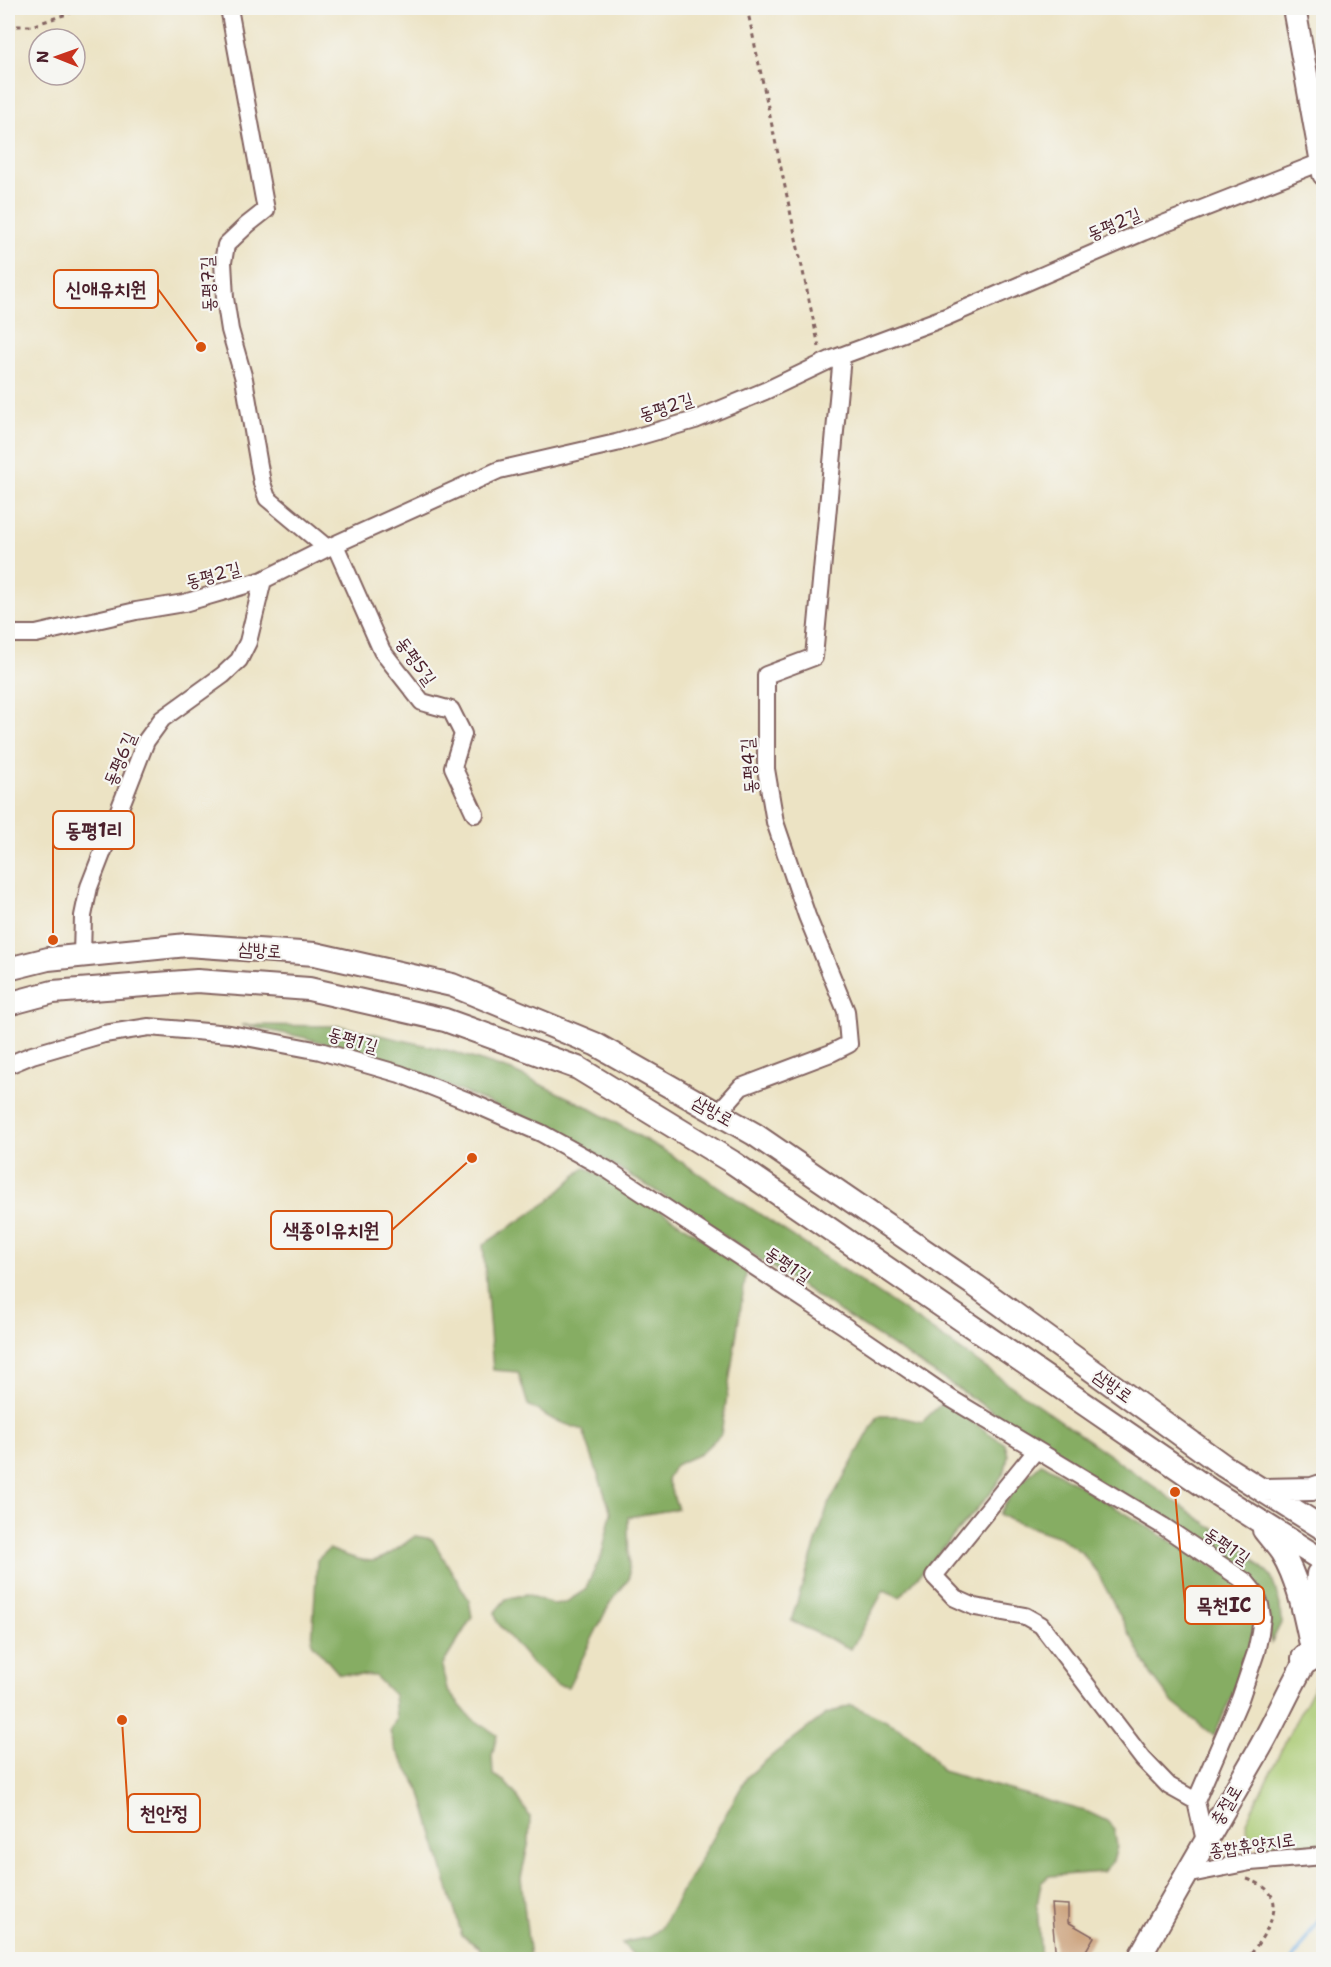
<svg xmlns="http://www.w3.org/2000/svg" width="1331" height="1967" viewBox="0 0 1331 1967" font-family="'Shantell Sans','Poor Story',sans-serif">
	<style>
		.green { fill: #a8c971; stroke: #79744e; stroke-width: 1.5 }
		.forest { fill: #86ad63; stroke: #686647; stroke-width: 1.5 }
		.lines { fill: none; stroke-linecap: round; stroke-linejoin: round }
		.stream { stroke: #70ade2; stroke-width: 4.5 }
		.building { fill: #cda581 }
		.street-casing { stroke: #836461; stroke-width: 20 }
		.secondary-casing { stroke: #836461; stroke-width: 26 }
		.highway-casing { stroke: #836461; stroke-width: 32 }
		.path { stroke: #836461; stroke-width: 3; stroke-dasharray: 4.5 4.5; stroke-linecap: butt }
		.street { stroke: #fff; stroke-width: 16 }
		.secondary { stroke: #fff; stroke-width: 22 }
		.highway { stroke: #fff; stroke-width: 28 }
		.labels { text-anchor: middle; stroke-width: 4.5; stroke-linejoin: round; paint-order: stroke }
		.street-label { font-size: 18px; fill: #4a1f2b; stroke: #f6f6f2 }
		.leader { fill: none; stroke: #d8530f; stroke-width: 2 }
		.callout-dot { fill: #d8530f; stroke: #f6f6f2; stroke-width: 2 }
		.callout { fill: #f6f6f2; stroke: #d8530f; stroke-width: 2 }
		.callout-label { font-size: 20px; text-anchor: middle; font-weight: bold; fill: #4a1f2b }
	</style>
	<rect width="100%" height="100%" fill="#f6f6f2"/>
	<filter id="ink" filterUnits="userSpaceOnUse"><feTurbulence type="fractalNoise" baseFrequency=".0167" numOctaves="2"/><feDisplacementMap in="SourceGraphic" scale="12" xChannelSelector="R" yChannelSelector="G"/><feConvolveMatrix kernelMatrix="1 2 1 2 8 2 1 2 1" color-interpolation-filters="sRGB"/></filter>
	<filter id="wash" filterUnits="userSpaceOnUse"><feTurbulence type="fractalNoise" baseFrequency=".008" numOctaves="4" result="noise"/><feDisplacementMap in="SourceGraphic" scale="24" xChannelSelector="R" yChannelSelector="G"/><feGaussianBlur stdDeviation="1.35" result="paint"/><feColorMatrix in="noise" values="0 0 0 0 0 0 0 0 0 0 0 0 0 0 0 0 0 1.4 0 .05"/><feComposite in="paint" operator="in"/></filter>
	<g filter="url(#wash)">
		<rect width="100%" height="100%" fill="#ece3c4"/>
		<path class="green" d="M1323 1669V1845C1302 1847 1266 1856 1250 1836 1247 1833 1247 1826 1246 1822L1291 1730Z"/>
		<path class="forest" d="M241 1025 340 1026 450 1051 512 1071 586 1106 665 1151 902 1309 1247 1552 1272 1578 1280 1605 1281 1623 1271 1643 1268 1610 1261 1591 1056 1453 653 1189 553 1129 385 1060 302 1037Z
			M585 1167 651 1204 747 1268 721 1434 700 1454 675 1465 667 1479 678 1509 628 1517 629 1579 610 1603 568 1687 557 1685 533 1665 497 1622 495 1612 506 1599 527 1594 551 1604 565 1603 585 1590 602 1554 611 1513 583 1430 554 1420 528 1405 518 1372 493 1370 483 1245 549 1201Z
			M943 1402 1005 1444 1008 1455 1005 1471 990 1494 900 1597 884 1590 851 1649 791 1621 828 1505 878 1416H895L922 1422Z
			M1042 1463 1237 1581C1242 1586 1248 1593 1250 1600 1264 1639 1229 1699 1214 1736L1173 1703 1151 1674 1097 1572 1082 1553 1059 1537 1010 1520 999 1514 1016 1487Z
			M415 1536 432 1539 469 1600 472 1617 442 1666 447 1690 470 1717 497 1735 492 1755 493 1775 504 1781 517 1796 530 1817 529 1841 521 1878 530 1959H484L479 1947 462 1936 420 1790 396 1750 390 1732 396 1719 394 1695 375 1676 339 1674 312 1643 317 1560 329 1549C376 1567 374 1566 415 1536Z
			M851 1705C892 1723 918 1732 942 1771L1088 1812 1107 1821 1114 1829 1117 1846 1113 1861 1103 1872 1049 1876 1041 1883 1037 1905 1041 1959H637L622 1943 649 1937 661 1928 747 1777 775 1753 825 1715Z"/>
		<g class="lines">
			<path class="stream" d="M1292 1960 1324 1913"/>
		</g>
		<g id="blocks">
			<path class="building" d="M1051 1904 1068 1905V1922L1094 1937 1081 1959H1056Z"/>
		</g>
	</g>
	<g filter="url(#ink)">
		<use href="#blocks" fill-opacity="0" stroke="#836461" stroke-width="1.5"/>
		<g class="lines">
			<defs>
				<path id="street" d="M229 8 266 210 247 225 226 245 223 262 225 298 230 330 244 379 262 483 267 498 327 548
					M335 545 382 651 422 702 451 710 463 734 453 767 475 814
					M8 634H36L136 611 184 603 263 580 327 548 499 470 616 443 695 420 765 391 830 360 946 317 1143 232 1324 161
					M82 956 83 916 89 887 146 741 162 719 223 675 239 660 248 642 263 580
					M8 1065 32 1055 104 1034 149 1027 230 1034 320 1051 400 1074 468 1101 541 1133 608 1170 846 1327 950 1398 1163 1526 1246 1582 1255 1593 1260 1605 1262 1617 1260 1633 1256 1652 1240 1699 1196 1801 1205 1841
					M718 1113 741 1087 831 1053 849 1044 846 1011 807 916 775 822 766 769V675L814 657 842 356
					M1036 1450 934 1576 955 1598 975 1607 1025 1616 1041 1625 1143 1759 1169 1786 1196 1801
					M1185 1875 1250 1862 1324 1856"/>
				<path id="secondary" d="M1294 8 1324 174
					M8 969 48 959 187 945 315 954 452 985 595 1044 754 1134 976 1286 1224 1466 1324 1529
					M8 1004 53 992 197 981 309 989 445 1020 578 1068 732 1162 1210 1490 1317 1557
					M1264 1490 1312 1489 1324 1485
					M1264 1530C1270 1538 1277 1545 1282 1553 1299 1581 1305 1617 1312 1649
					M1313 1623 1318 1574
					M1138 1960C1177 1890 1217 1822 1257 1753 1280 1714 1296 1670 1324 1633"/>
				<path id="highway" d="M1306 1659 1324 1649"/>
			</defs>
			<use href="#street" class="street-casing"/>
			<use href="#secondary" class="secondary-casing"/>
			<use href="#highway" class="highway-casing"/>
			<path class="path" d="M747 8 819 347
				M8 26H31L85 8
				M1247 1879C1297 1895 1266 1931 1247 1960"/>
			<use href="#street" class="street"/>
			<use href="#secondary" class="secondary"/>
			<use href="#highway" class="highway"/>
		</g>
	</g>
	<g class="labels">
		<g class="street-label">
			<text transform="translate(1114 224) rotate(-23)" y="6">동평2길</text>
			<text transform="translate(208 284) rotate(-92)" y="6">동평7길</text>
			<text transform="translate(666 407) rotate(-18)" y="6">동평2길</text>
			<text transform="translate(213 575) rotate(-15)" y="6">동평2길</text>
			<text transform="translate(416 661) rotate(54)" y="6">동평5길</text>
			<text transform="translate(120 759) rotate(-67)" y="6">동평6길</text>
			<text transform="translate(749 766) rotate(-94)" y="6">동평4길</text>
			<text transform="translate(260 950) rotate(4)" y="6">삼방로</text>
			<text transform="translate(353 1040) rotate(16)" y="6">동평1길</text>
			<text transform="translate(713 1111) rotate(30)" y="6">삼방로</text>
			<text transform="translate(788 1265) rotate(34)" y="6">동평1길</text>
			<text transform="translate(1113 1386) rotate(36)" y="6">삼방로</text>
			<text transform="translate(1227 1546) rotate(34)" y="6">동평1길</text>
			<text transform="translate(1226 1805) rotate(-59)" y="6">충절로</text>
			<text transform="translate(1252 1845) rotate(-8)" y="6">종합휴양지로</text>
		</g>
	</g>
	<path class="leader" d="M201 347L158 289M53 940L53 830M472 1158L392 1230M1175 1492L1185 1605M122 1720L128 1813"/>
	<g class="callout-dot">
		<circle cx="201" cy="347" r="6"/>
		<circle cx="53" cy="940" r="6"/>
		<circle cx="472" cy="1158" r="6"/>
		<circle cx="1175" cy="1492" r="6"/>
		<circle cx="122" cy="1720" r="6"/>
	</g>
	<g class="callout">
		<rect x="54" y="270" width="104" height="38" rx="6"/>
		<rect x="53" y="811" width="81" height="38" rx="6"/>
		<rect x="271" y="1211" width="121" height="38" rx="6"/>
		<rect x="1185" y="1586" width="79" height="38" rx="6"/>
		<rect x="128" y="1794" width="72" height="38" rx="6"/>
	</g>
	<g class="callout-label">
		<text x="106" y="296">신애유치원</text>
		<text x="94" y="837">동평1리</text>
		<text x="331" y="1237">색종이유치원</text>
		<text x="1224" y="1612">목천IC</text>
		<text x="164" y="1820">천안정</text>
	</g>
	<rect width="1331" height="1967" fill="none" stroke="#f6f6f2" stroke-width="30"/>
	<g transform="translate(57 57) rotate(271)"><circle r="28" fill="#f6f6f2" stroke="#b1a0a2" stroke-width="1.5"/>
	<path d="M0-4.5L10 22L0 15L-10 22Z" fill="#c8321e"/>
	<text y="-9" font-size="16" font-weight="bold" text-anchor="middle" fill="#4a1f2b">N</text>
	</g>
</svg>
